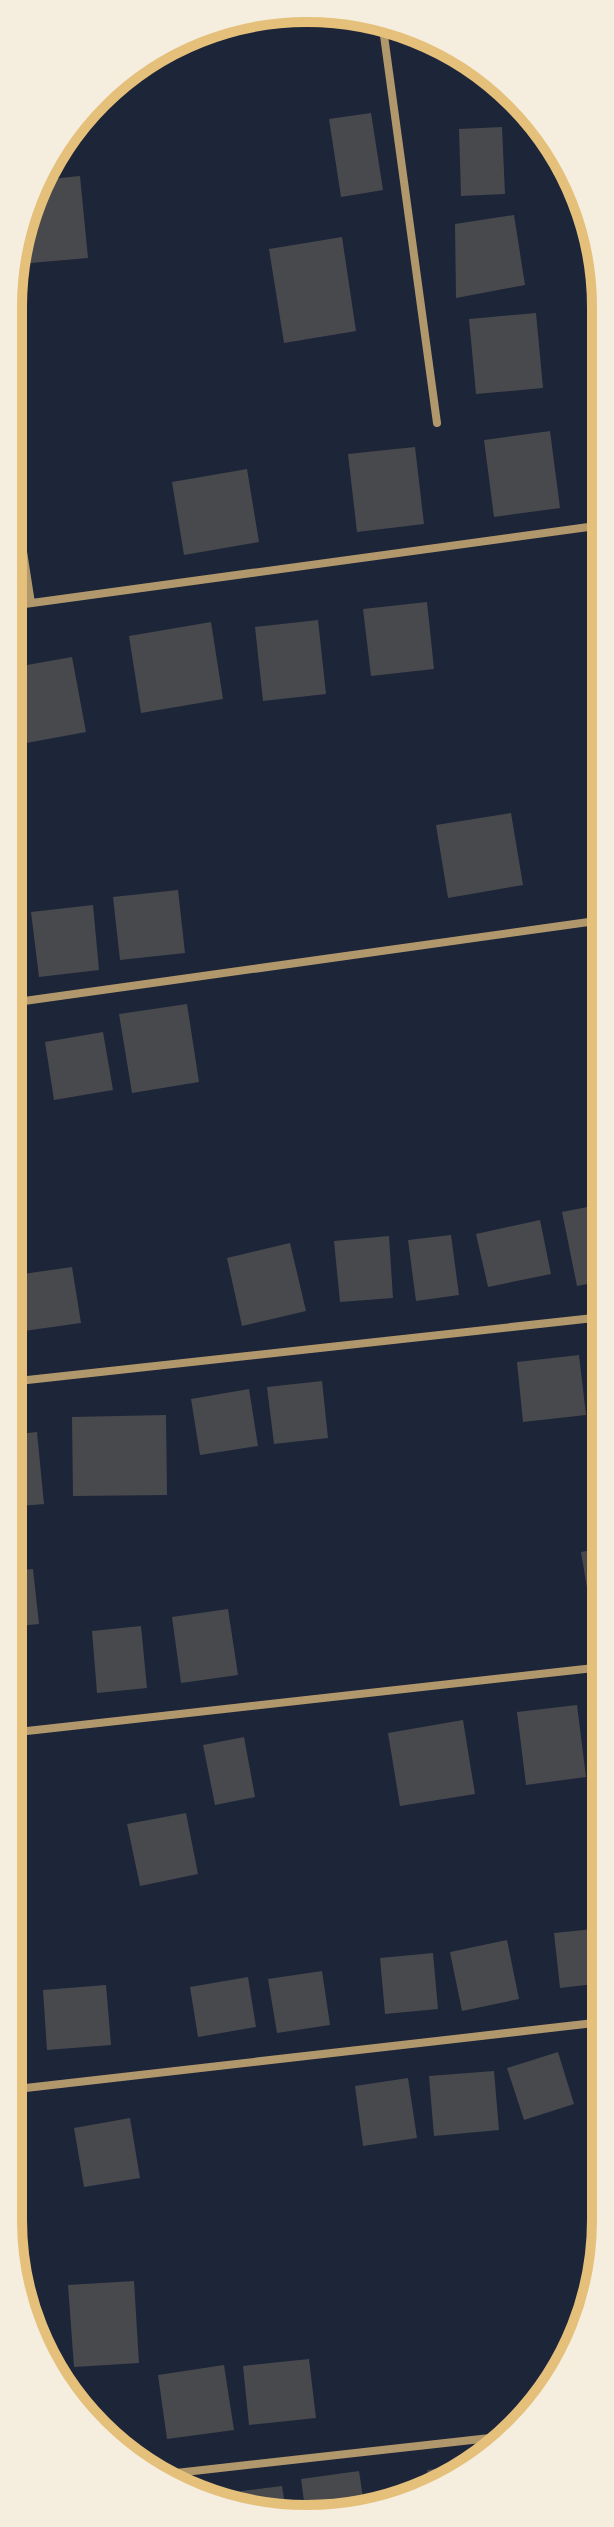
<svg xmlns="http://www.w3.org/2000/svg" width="614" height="2527" viewBox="0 0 614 2527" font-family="Overpass,sans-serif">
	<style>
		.green { fill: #1d2539 }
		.building { fill: #48494c }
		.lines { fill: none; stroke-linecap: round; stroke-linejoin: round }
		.minor { stroke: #b1986c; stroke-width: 8 }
		.rim { fill: none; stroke: #e5c07b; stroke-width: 10 }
	</style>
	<rect width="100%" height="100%" fill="#14213d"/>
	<path class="green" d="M346 11 440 39 519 96 575 175 603 268V2259L566 2369 489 2457 385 2509 287 2518 175 2488 83 2417 31 2334 8 2220 11 268 48 157 125 70 230 18Z"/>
	<path class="building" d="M371 113 383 190 341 197 329 119Z
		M502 127 505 194 461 196 459 129Z
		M80 176 88 258 19 264 17 249 41 180Z
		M514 215 525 285 456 298 455 224Z
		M342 237 356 331 284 343 269 249Z
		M536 313 543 388 476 394 469 319Z
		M550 431 560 508 494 517 484 440Z
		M415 447 424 524 357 532 348 454Z
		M247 469 259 542 184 555 172 482Z
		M427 602 434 669 371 676 363 609Z
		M318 620 326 694 263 701 255 627Z
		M211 622 223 699 141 713 129 636Z
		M72 657 86 732 10 746V668Z
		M511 813 523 885 448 898 436 825Z
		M178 890 185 953 120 960 113 897Z
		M93 905 99 970 39 977 31 912Z
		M10 923 18 964 10 965Z
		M187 1004 199 1082 132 1093 119 1014Z
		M103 1032 113 1090 54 1100 45 1042Z
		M603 1204V1281L577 1286 562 1212Z
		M540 1220 551 1274 488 1287 476 1234Z
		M451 1235 459 1295 416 1301 408 1240Z
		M389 1236 393 1298 340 1302 334 1241Z
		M290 1243 306 1311 242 1326 227 1258Z
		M72 1267 81 1323 24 1331 16 1275Z
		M579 1355 586 1415 523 1422 517 1362Z
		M322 1381 328 1438 274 1444 267 1387Z
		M249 1389 258 1446 200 1455 191 1399Z
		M166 1415 167 1495 73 1496 72 1417Z
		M37 1432 44 1504 9 1507V1435Z
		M603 1548V1635L595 1636 581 1552Z
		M33 1569 39 1624 9 1627V1571Z
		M228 1609 238 1675 181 1683 172 1617Z
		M141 1626 147 1688 97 1693 92 1631Z
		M577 1705 586 1777 526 1785 517 1712Z
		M463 1720 475 1794 400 1806 388 1733Z
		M244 1737 255 1797 215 1805 203 1745Z
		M186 1813 198 1874 140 1886 127 1824Z
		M603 1928V1983L560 1988 554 1933Z
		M507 1940 519 1999 462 2011 450 1952Z
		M433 1953 438 2009 385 2014 380 1958Z
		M322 1971 330 2025 277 2033 268 1979Z
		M248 1977 256 2027 198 2037 190 1987Z
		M106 1985 111 2045 47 2050 43 1990Z
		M558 2052 574 2104 524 2120 507 2068Z
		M494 2071 499 2130 434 2136 429 2076Z
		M408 2078 417 2138 363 2146 355 2086Z
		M130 2118 140 2178 84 2187 74 2128Z
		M134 2281 139 2363 74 2367 68 2285Z
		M309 2359 316 2418 249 2425 243 2366Z
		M224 2365 234 2430 167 2439 158 2375Z
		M85 2404 87 2421 75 2405Z
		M476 2463 430 2486 427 2470Z
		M359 2471 365 2511 306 2516 301 2479Z
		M282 2486 287 2518 220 2500 219 2494Z"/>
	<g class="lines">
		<path class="minor" d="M382 21 437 423
			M216 25 252 17
			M10 468 31 603
			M10 606 603 525
			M10 1003 603 920
			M9 1382 603 1317
			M9 1733 603 1667
			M8 2090 603 2022
			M158 2475 508 2436"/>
	</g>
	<path d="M0 0H614V2527H0ZM307 22H307A285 285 0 0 1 592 307V2220A285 285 0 0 1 307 2505H307A285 285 0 0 1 22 2220V307A285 285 0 0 1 307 22Z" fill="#f5edde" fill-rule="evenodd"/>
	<path class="rim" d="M307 22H307A285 285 0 0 1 592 307V2220A285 285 0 0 1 307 2505H307A285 285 0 0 1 22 2220V307A285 285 0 0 1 307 22Z"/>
</svg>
